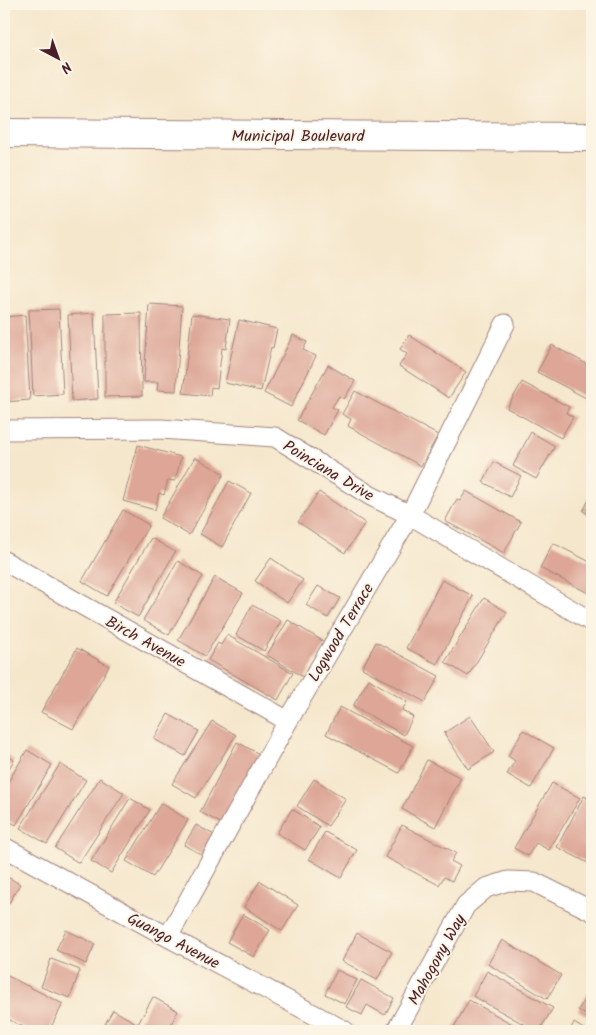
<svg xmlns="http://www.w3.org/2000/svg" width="596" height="1035" viewBox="0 0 596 1035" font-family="Kalam,sans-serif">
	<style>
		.building { fill: #dda696 }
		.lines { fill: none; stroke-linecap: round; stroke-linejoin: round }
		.street-casing { stroke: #a0837c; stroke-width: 21 }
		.primary-casing { stroke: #a0837c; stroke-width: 30 }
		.street { stroke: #fff; stroke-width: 19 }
		.primary { stroke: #fff; stroke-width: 28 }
		.labels { text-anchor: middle; stroke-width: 4; stroke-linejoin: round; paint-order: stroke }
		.street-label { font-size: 16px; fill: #4a1f2b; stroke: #fcf5e5 }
	</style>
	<rect width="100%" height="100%" fill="#fcf5e5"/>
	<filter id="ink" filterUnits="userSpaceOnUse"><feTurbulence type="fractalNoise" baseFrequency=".02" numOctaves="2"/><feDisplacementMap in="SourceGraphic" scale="10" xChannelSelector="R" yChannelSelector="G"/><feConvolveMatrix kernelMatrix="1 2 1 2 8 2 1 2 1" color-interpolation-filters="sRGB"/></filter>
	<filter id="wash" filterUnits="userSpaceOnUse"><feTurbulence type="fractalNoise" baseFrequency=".0096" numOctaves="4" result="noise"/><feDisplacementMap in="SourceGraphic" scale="20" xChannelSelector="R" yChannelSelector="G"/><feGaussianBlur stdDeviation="1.12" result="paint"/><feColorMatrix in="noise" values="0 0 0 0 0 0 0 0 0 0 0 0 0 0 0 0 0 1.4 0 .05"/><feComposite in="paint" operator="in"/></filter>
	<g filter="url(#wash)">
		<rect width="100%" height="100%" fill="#f5e7cc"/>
		<g id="blocks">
			<path class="building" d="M149 304 182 306 176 391 157 390 158 382H144Z
				M59 309 63 394 33 396 29 310Z
				M94 313 98 399 72 401 68 315Z
				M141 313 142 396 105 397V314Z
				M192 314 230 319 226 349 222 348 217 388 211 387 210 396 183 393Z
				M25 315 30 400 4 402V317Z
				M239 320 277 329 273 348 271 347 261 391 225 383Z
				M293 335 307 342 303 350 316 356 291 407 264 393Z
				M409 335 466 372 449 398 399 366 407 354 400 349Z
				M552 345 592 367V391L588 399 537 372Z
				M328 365 355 381 344 399 339 396 332 407 338 410 324 435 297 420Z
				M522 382 569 407 566 413 573 417 561 438 507 408Z
				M355 391 438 435 421 466 348 426 351 419 342 414Z
				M531 432 555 446 536 479 513 466Z
				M138 445 181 457 175 481 168 480 164 495 159 493 155 510 123 501Z
				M195 457 224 474 189 535 160 518Z
				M494 462 521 476 510 497 483 482Z
				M229 481 251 493 222 547 200 534Z
				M466 491 521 522 504 553 445 521 457 499 460 501Z
				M319 492 365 523 345 553 298 522Z
				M592 494V517L583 511Z
				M123 510 149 525 107 596 82 581Z
				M151 538 175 552 138 617 113 603Z
				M553 543 592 563V595L540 568Z
				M271 558 303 580 287 603 255 581Z
				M178 561 203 576 169 635 143 620Z
				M215 577 243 593 205 656 178 640Z
				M442 580 473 596 437 664 406 648Z
				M318 586 340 598 328 618 306 605Z
				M484 598 507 612 468 676 445 662Z
				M252 605 281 621 264 651 236 635Z
				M288 620 326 643 305 678 267 655Z
				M227 635 293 673 278 700 208 660 218 643 221 645Z
				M376 642 439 676 425 702 362 668Z
				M77 648 109 666 73 729 41 712Z
				M369 679 407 702 402 710 413 717 404 735 353 706Z
				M340 707 413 746 399 773 326 734Z
				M168 714 199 731 185 756 154 739Z
				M470 716 494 752 468 769 444 733Z
				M212 721 236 735 196 798 172 784Z
				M523 730 554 748 531 788 507 774 515 761 508 756Z
				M237 742 263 756 226 826 200 812Z
				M27 750 52 765 16 825 4 818V789Z
				M4 753 14 760 4 777Z
				M427 760 461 778 435 827 402 809Z
				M60 764 86 780 47 844 20 828Z
				M100 778 124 793 79 863 55 848Z
				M314 779 346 799 328 826 297 806Z
				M552 783 580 798 549 850 536 843 528 856 514 848Z
				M584 796 592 800V855L588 863 557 847Z
				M130 798 150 810 111 873 91 861Z
				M161 803 188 820 153 877 126 861Z
				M292 809 320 827 305 850 277 833Z
				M196 825 216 836 204 856 184 845Z
				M402 825 456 853 451 861 460 866 452 881 444 877 439 885 385 857Z
				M325 832 357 850 341 878 309 859Z
				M4 875 20 884 9 903 4 900Z
				M260 881 298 905 282 931 244 907Z
				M243 914 270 930 254 957 227 942Z
				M66 930 95 944 86 964 56 950Z
				M357 933 392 952 377 980 342 961Z
				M502 940 561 975 547 999 488 964Z
				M51 959 80 970 70 998 41 987Z
				M337 970 357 980 345 1004 325 994Z
				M487 971 553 1008 539 1031H536L473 996Z
				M4 974 63 1004 49 1031H31L4 1017Z
				M361 980 394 998 385 1015 367 1005 362 1015 346 1007Z
				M590 990 592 991V1019L578 1010Z
				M153 997 178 1011 169 1028 175 1031H101L113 1010 138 1024Z
				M469 1000 525 1031H457L453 1029Z
				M574 1023 587 1031H569Z"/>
		</g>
	</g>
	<g filter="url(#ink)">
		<use href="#blocks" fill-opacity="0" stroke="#a0837c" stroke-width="1"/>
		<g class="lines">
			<defs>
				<path id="street" d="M4 430 161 429 275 437 371 496 410 515 592 622
					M4 561 288 721
					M4 847 168 937 345 1031
					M168 937 288 721 410 515 505 324
					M396 1031 466 905 486 888 508 881 534 882 592 911"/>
				<path id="primary" d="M4 133 592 137"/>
			</defs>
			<use href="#street" class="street-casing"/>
			<use href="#primary" class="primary-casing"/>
			<use href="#street" class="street"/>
			<use href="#primary" class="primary"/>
		</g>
	</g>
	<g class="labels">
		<g class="street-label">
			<text x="298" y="141">Municipal Boulevard</text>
			<text transform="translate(329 470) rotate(31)" y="6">Poinciana Drive</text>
			<text transform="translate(340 632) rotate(-59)" y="6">Logwood Terrace</text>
			<text transform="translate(146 641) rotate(29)" y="6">Birch Avenue</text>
			<text transform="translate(174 940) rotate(28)" y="6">Guango Avenue</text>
			<text transform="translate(436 959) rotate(-61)" y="6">Mahogony Way</text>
		</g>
	</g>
	<rect width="596" height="1035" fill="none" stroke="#fcf5e5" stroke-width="20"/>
	<g transform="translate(58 58) rotate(139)" stroke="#fcf5e5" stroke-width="4" paint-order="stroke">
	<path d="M0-4L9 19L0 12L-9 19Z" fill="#4a1f2b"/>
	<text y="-8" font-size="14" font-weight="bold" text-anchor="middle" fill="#4a1f2b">N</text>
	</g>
</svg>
